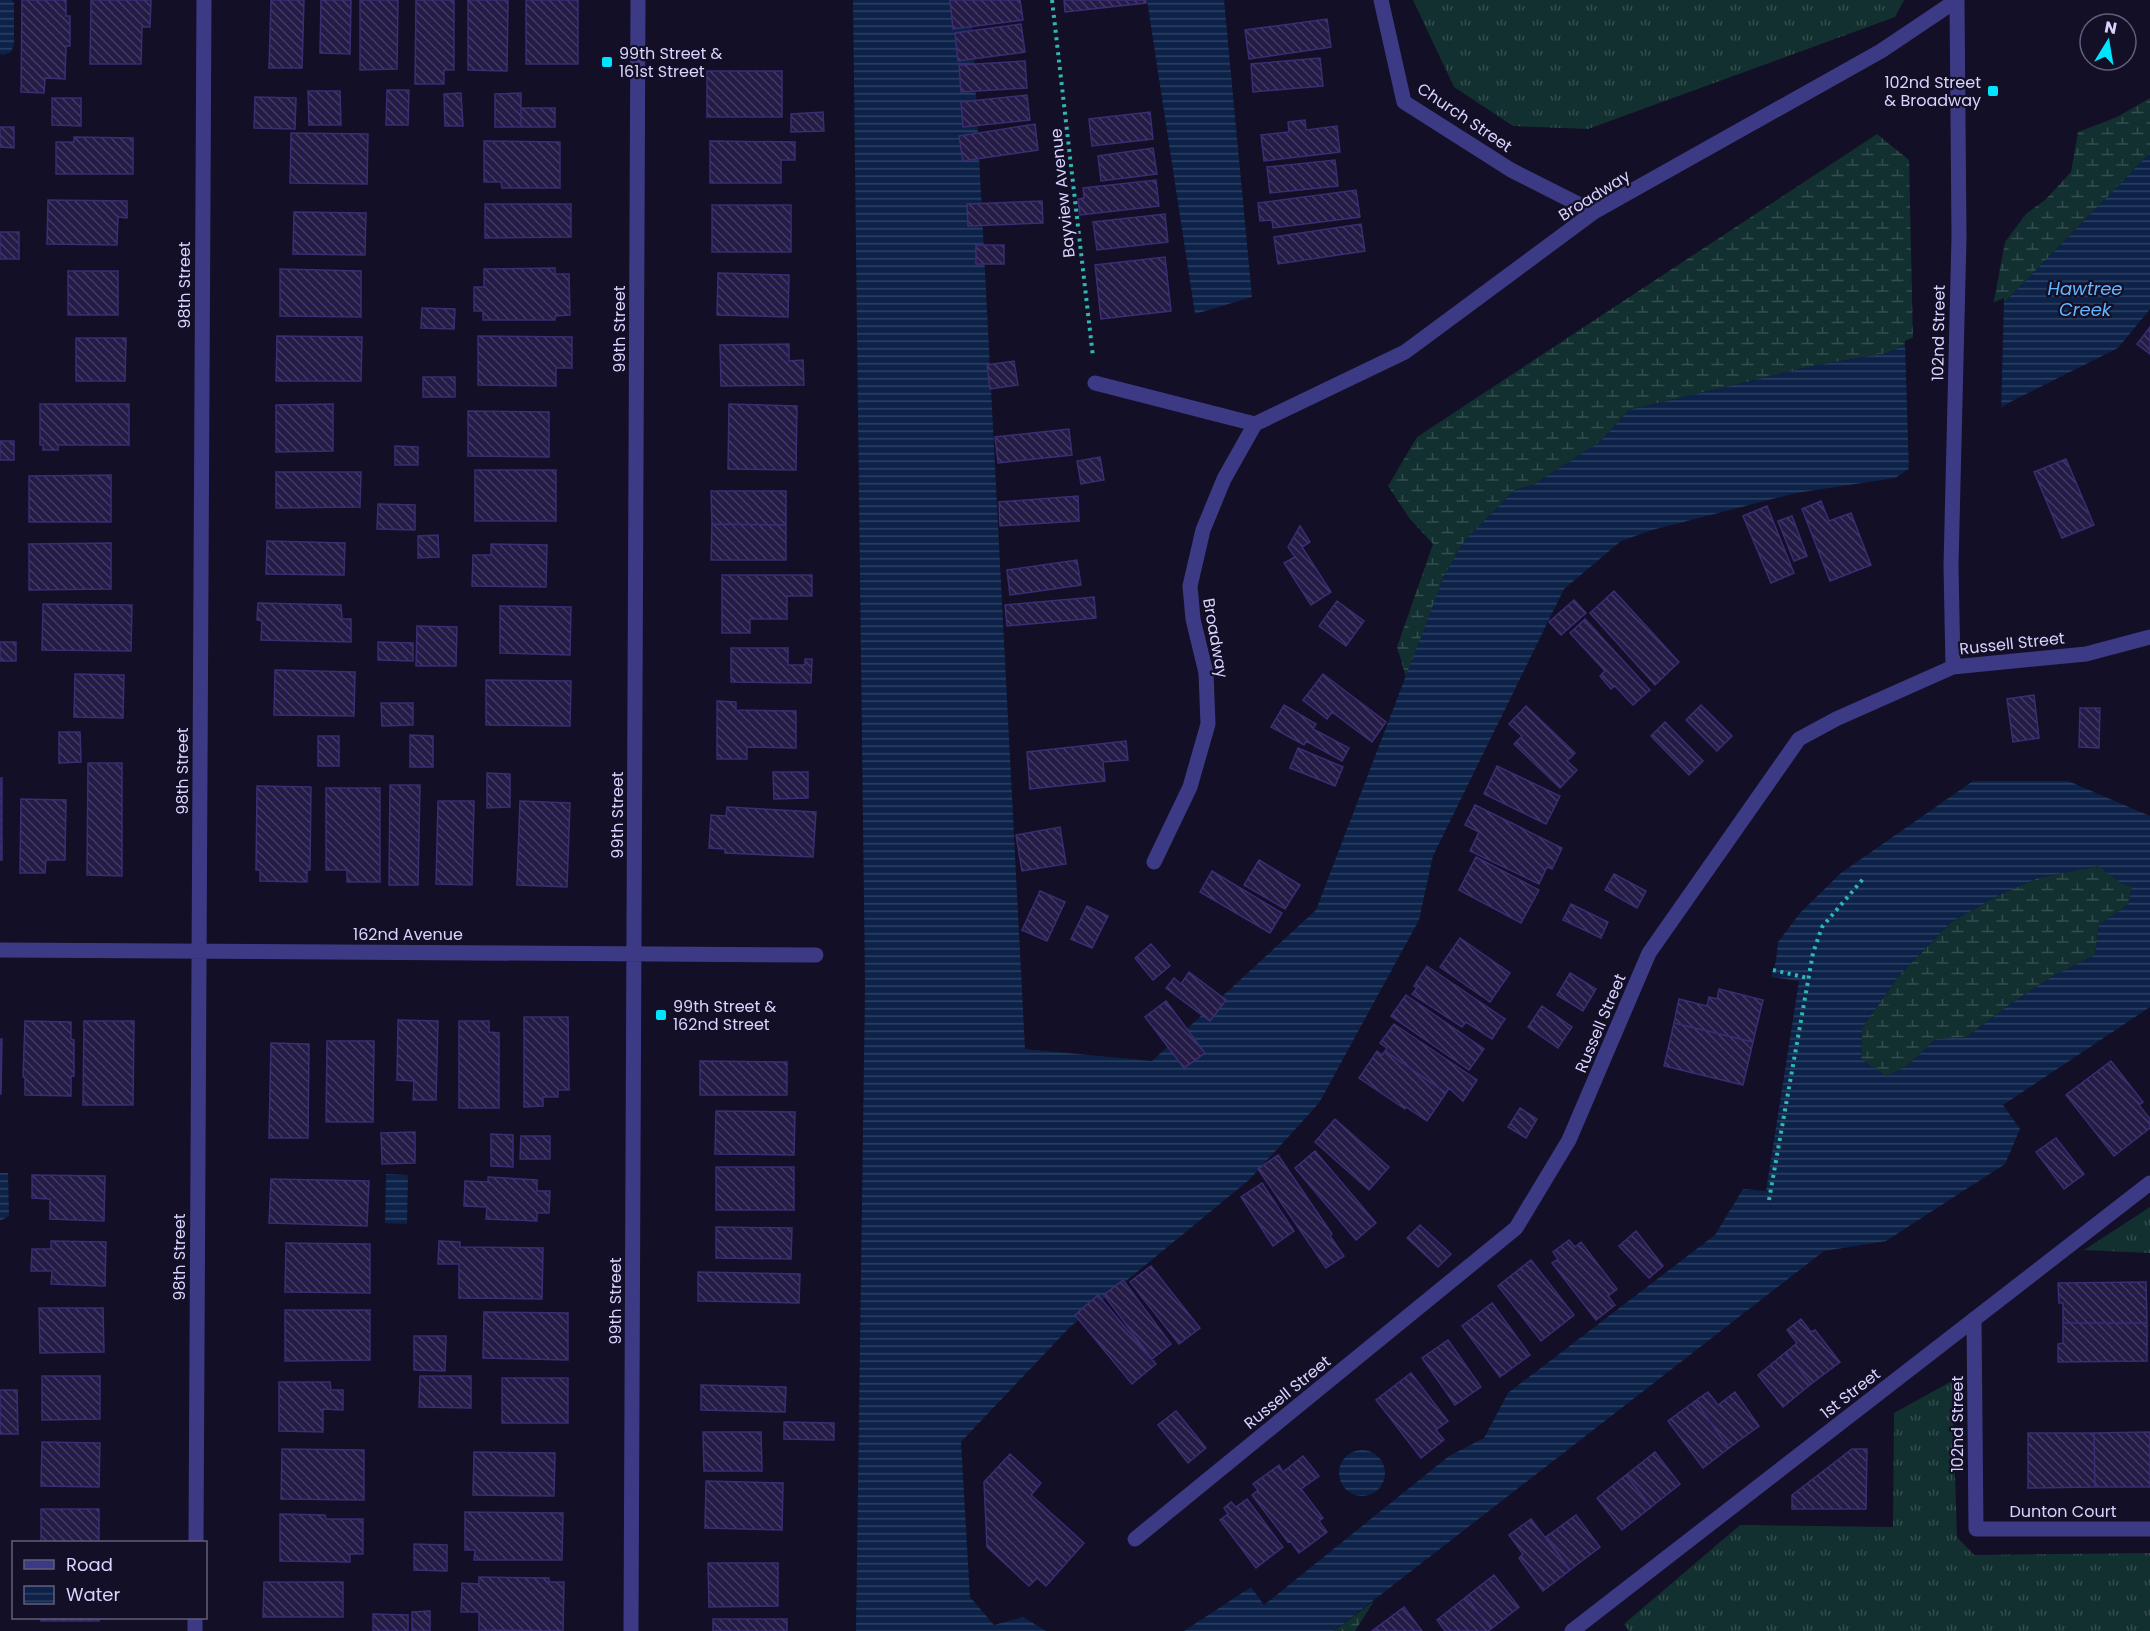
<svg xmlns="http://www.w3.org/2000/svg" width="2150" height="1631" viewBox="0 0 2150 1631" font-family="Poppins,sans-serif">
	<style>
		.grass { fill: url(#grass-tufts) }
		.wetland { fill: url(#wetland-marsh) }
		.water { fill: url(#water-rules); fill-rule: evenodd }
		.pier { fill: #130f26 }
		.building { fill: url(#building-back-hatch); stroke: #3b2d73; stroke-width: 1.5 }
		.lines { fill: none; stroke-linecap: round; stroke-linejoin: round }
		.path { stroke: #2fb8b0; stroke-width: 4; stroke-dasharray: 3 4.5; stroke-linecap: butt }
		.minor { stroke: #3d3a85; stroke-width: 15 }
		.poi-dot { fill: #00e5ff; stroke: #130f26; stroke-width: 2 }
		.labels { text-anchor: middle; stroke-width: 4.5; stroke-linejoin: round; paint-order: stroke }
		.poi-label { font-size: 16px; fill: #d9d4ff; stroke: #130f26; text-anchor: start }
		.street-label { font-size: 16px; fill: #d9d4ff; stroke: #130f26 }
		.water-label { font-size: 18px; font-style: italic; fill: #62b6ff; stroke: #130f26 }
	</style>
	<defs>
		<pattern id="grass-tufts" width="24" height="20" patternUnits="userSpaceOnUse" patternTransform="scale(1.5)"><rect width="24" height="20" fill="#12302f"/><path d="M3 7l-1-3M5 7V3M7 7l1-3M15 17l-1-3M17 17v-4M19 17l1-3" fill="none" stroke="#344d4e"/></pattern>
		<pattern id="wetland-marsh" width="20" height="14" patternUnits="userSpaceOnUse" patternTransform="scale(1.5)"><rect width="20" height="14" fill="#12302f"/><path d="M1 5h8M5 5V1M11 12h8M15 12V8" fill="none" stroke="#344d4e"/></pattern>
		<pattern id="water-rules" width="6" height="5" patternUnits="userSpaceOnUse" patternTransform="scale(1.5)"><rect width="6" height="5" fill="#0c2248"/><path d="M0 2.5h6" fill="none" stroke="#2f4163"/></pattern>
		<pattern id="building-back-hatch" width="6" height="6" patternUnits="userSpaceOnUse" patternTransform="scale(1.5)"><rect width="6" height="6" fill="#241b47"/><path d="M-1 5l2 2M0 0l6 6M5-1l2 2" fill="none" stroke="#433b63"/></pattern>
	</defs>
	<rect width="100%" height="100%" fill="#130f26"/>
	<path class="grass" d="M1413 0H1904L1895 17 1588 129 1513 126 1454 87Z
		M2150 1207V1253L2084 1250Z
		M1952 1381 1957 1537 1974 1555 2150 1553V1631H1629L1624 1624 1740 1525 1893 1527 1894 1413Z"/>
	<path class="wetland" d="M2150 98V153L2006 301 1993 306 2005 242 2026 214 2045 200 2071 172 2078 132 2117 117Z
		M1877 134 1909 160 1913 341 1887 353 1813 366 1629 410 1600 442 1533 485 1515 490 1465 540 1445 574 1406 677 1397 647 1433 544 1410 519 1388 486 1417 437Z
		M2099 866 2121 883 2132 887 2128 905 2099 925 2095 955 2055 975 2009 1005 1967 1037 1936 1039 1907 1066 1886 1077 1861 1059 1862 1028 1898 977 1951 922 1999 895 2038 878Z
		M1374 1601 1355 1631H1334Z"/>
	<path class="water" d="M0 0H12L14 3V44L11 52 3 55 0 54Z
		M853 0H971L1025 1049 1152 1061 1316 910 1445 574 1465 540 1515 490 1533 485 1600 442 1629 410 1813 366 1887 353 2006 301 2150 153V309L2118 348 2010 402 1895 478 1796 493 1652 530 1621 541 1564 589 1433 856 1419 920 1319 1103 1249 1180 1070 1327 961 1442 970 1597 994 1625 1023 1617 1046 1631H856L865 987Z
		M1147 0H1224L1252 297 1195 314Z
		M1973 781H2068L2150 816V1007L2003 1105 2020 1129 2005 1164 1886 1241 1824 1251 1334 1631H1184L1251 1587 1264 1605 1449 1456 1484 1438 1508 1393 1715 1235 1743 1189 1766 1191 1799 981 1771 977 1776 961 1778 942 1800 913 1841 873ZM2098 866 2121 883 2132 887 2128 905 2099 925 2095 955 2055 975 2009 1005 1967 1037 1936 1039 1907 1066 1886 1076 1861 1059 1862 1028 1898 977 1951 922 1999 895 2038 878Z
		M0 1173H8L9 1216 0 1221Z
		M386 1174 408 1175 407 1224 385 1223Z
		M1339 1473a23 23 0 1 1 46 0a23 23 0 1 1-46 0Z"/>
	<path class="pier" d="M2004 298 2001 412 1909 473 1905 341Z"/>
	<path class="building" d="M22 0H66V16H70V46H66L65 79 45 78 44 93 21 92Z
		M91 0H151L150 27H142L141 64H90Z
		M271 0H304L302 68H269Z
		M321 0H351L350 54 320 53Z
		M360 0H398L397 69 360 70Z
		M416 0H454V70H444V84H415Z
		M468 0H508L507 71 468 70Z
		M526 0H578V64H526Z
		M950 0H1020L1023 20 953 29Z
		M1064 0H1146V3L1065 12Z
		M1327 19 1331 47 1249 59 1245 30Z
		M1021 24 1025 52 958 61 955 33Z
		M1320 58 1323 86 1253 92 1251 64Z
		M1025 61 1027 88 961 92 959 65Z
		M707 71H782V117H707Z
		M387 90H409L408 125H386Z
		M308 91H340L341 125H309Z
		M461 93 463 126H445L444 94Z
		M521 93V127H495V94Z
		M1027 95 1030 120 963 127 961 102Z
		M255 97 296 98 295 129 254 128Z
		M52 98H81V126L52 125Z
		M521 108H555V127H521Z
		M823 112 824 131 791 132V114Z
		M1150 112 1153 139 1092 146 1089 119Z
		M1305 120 1306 130 1337 126 1340 152 1264 161 1261 135 1289 132 1288 122Z
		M1035 124 1038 150 963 161 959 136Z
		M0 127H14V148L0 147Z
		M291 133 368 134 367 184 290 183Z
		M74 137 133 138V174H56V142H74Z
		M484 141 560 142V188H502L501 182H484Z
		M710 141 795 142V160H781V183H710Z
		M1153 148 1157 174 1101 181 1098 156Z
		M1335 160 1338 186 1270 193 1267 167Z
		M1156 180 1159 206 1080 215 1078 199 1084 198 1083 188Z
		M1356 190 1360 217 1273 228 1272 220 1260 221 1258 203Z
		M48 200 127 201V218L118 217 117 245 47 244Z
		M1042 201 1043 223 968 226 967 204Z
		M485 204H571V237L485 238Z
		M712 205H791V252H712Z
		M294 212 366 213 365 255 293 254Z
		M1165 214 1168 242 1097 250 1093 222Z
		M1361 224 1365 251 1278 264 1274 237Z
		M0 232H19V259H0Z
		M976 245H1004V264H976Z
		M1165 257 1171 311 1101 319 1095 265Z
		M555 268V274H569L570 315 555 316V320H483V311H474V287H484V269Z
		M280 269 361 271V317L280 316Z
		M68 271H118V315H68Z
		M718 273 789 275 788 317 717 315Z
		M422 308 455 309 454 329 421 328Z
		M2150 327V354L2137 344Z
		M277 336 362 337 361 381H276Z
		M478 336 572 337V368H556V386L478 385Z
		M76 338H126L125 381H76Z
		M789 344V361L803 360 804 385 721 386 720 345Z
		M1014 361 1018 385 990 389 987 365Z
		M423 377H455V397H423Z
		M40 404H129V445H58V450H43V445H40Z
		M333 404V451L276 452V405Z
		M729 404 797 406 796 470 728 469Z
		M468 411 549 412V457L468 456Z
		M1069 429 1072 455 998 463 995 437Z
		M0 441H14V460H0Z
		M395 446 418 447V465H395Z
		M1100 457 1104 480 1081 484 1077 461Z
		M2066 459 2094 525 2062 538 2034 472Z
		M475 470H556V521H475Z
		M276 472H361L360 507 276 508Z
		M111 475V522H29V476Z
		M711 491H786V525L712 524Z
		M1078 496 1079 521 1000 526 999 502Z
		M1821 501 1829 521 1851 513 1871 565 1830 581 1802 509Z
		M378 504 415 505V530L377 529Z
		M1767 506 1794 573 1771 583 1743 516Z
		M1792 516 1807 556 1794 561 1778 521Z
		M712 524 786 525V560H711Z
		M1300 526 1310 542 1302 547 1331 592 1311 605 1284 563 1295 557 1288 547Z
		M438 535 439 557 418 558V536Z
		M267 541 345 543 344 575 266 574Z
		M111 543V589L29 590V544Z
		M491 544 547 545 546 587 472 586 473 555H491Z
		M1077 560 1081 585 1010 595 1007 570Z
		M722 575H812V596H787V619H750V633H722Z
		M1614 591 1679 662 1655 685 1590 613Z
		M1094 597 1096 618 1007 626 1005 605Z
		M1574 600 1586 613 1561 635 1549 622Z
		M1337 601 1364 621 1346 646 1319 626Z
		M258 603 341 605 342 619H351V642L261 640 262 621 257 620Z
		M43 604 132 605 131 651 42 650Z
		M500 606 571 607 570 655 500 653Z
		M1585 619 1650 690 1633 705 1615 686 1611 689 1600 676 1605 671 1570 633Z
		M417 626 457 627 456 666H416Z
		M0 642H16V661H0Z
		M378 642 413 643V661L378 660Z
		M731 648H788V665H805V659H812L811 683 731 682Z
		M275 670 355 672 354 716 274 715Z
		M75 674 124 675 123 718 74 717Z
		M1323 674 1386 722 1372 742 1332 712 1327 719 1303 700Z
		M486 680 571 681 570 726 486 725Z
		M2034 695 2039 738 2013 742 2007 699Z
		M717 701 736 702V710L796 711V748L747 747V759H717Z
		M381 703H413V725L382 726Z
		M1284 705 1316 724 1313 729 1349 748 1342 761 1306 741 1304 745 1271 727Z
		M1701 705 1732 736 1717 751 1686 720Z
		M1526 706 1575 753 1567 761 1577 770 1560 788 1514 744 1522 736 1509 724Z
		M2080 708H2100L2099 748 2079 747Z
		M1665 722 1703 761 1689 775 1651 736Z
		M59 732H80L81 762 59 763Z
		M410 735 433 736V767H410Z
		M318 736H339V766H318Z
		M1126 741 1128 760 1103 762 1105 781 1030 789 1027 752Z
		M1298 748 1343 767 1335 786 1290 768Z
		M88 763H122V876L87 875Z
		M1497 766 1560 796 1546 824 1484 794Z
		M773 772H808V798L774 799Z
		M487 773 510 774V807L487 808Z
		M0 778H2V860H0Z
		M390 785H420L418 885H389Z
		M257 786 311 787 310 870H307V882L260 881V870H256Z
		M326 788H380V882H347V870H326Z
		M21 799 66 800 65 860H46L45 873H20Z
		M438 801H474L472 885 436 884Z
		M520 801 570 803 567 887 517 885Z
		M1475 805 1562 848 1552 869 1547 867 1539 884 1470 851 1479 832 1465 825Z
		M727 807 816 812 813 857 725 853V849L709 848 711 815 726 816Z
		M1060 827 1066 864 1022 871 1016 835Z
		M1476 857 1539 890 1521 923 1459 890Z
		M1259 860 1300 885 1285 909 1244 885Z
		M1212 871 1282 913 1270 933 1200 892Z
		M1614 874 1646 891 1637 908 1605 890Z
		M1040 891 1065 902 1047 941 1022 930Z
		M1571 904 1608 922 1601 938 1563 920Z
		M1087 906 1108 916 1092 948 1071 939Z
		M1460 938 1510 973 1490 1002 1440 967Z
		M1151 944 1170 966 1153 980 1135 958Z
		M1427 966 1505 1019 1492 1039 1466 1022 1462 1027 1412 994 1417 988 1414 986Z
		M1189 972 1226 1000 1210 1021 1166 988 1174 978 1181 984Z
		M1570 973 1596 989 1583 1011 1557 995Z
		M1719 989 1763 1000 1753 1042 1674 1023 1679 999 1707 1006 1709 997 1717 999Z
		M1406 995 1484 1049 1469 1070 1391 1016Z
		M1166 1001 1205 1053 1184 1068 1145 1017Z
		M1542 1006 1572 1027 1558 1048 1528 1027Z
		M524 1017H568L569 1090H558V1097H543V1106L524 1107Z
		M398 1020 438 1021 436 1100H413L414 1081 397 1080Z
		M25 1021 71 1022V1039L74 1040V1076H71V1096L25 1095V1077H23Z
		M84 1021H134L133 1105H83Z
		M459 1021H489V1032L499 1033V1108H459Z
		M1674 1023 1753 1042 1743 1085 1664 1066Z
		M1394 1024 1477 1080 1463 1101 1449 1088 1446 1093 1385 1051 1387 1048 1380 1043Z
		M0 1039H2L1 1094H0Z
		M327 1041H374L373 1122H326Z
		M271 1043 309 1044 308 1138H269Z
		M1377 1051 1382 1055 1385 1051 1446 1093 1427 1121 1406 1107 1405 1109 1359 1078Z
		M700 1061 787 1062V1095H700Z
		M2111 1061 2143 1102 2139 1105 2150 1119V1128L2114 1156 2066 1095Z
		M1520 1108 1537 1119 1526 1138 1508 1127Z
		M716 1111 795 1112 794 1155 715 1154Z
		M1335 1119 1389 1167 1369 1190 1315 1142Z
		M415 1132V1163L382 1164 381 1133Z
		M491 1134 513 1135V1167L491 1166Z
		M521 1136H550V1159H520Z
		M2056 1138 2084 1174 2064 1189 2036 1152Z
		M1315 1151 1376 1223 1356 1240 1295 1168Z
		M1278 1155 1332 1234 1330 1236 1344 1256 1326 1268 1258 1169Z
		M716 1167H794V1210H716Z
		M32 1175 105 1176 104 1221 50 1219V1199L32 1198Z
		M488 1177 537 1180V1191H550L549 1213H537V1221L486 1219 487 1207 464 1206 465 1181 488 1182Z
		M271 1179 369 1181 367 1226 269 1223Z
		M1262 1183 1294 1231 1273 1246 1241 1197Z
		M1420 1225 1451 1254 1438 1267 1407 1238Z
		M716 1227 792 1228 791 1259 716 1258Z
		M1636 1231 1663 1266 1649 1278 1619 1246Z
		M1569 1240 1575 1247 1581 1242 1617 1289 1608 1296 1615 1305 1596 1320 1552 1263 1558 1259 1553 1252Z
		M51 1241 106 1242 105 1286 51 1284 52 1271H31L32 1249H51Z
		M439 1241 460 1242V1247L543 1248 542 1299 459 1298V1264H438Z
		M286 1243 370 1244V1293L285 1292Z
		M1531 1260 1574 1315 1541 1341 1498 1286Z
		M1151 1266 1200 1328 1179 1344 1130 1282Z
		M698 1272 800 1274 799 1303 698 1301Z
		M1123 1280 1171 1344 1152 1359 1104 1295Z
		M2146 1282 2147 1323H2063V1303H2059L2058 1283Z
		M1098 1295 1156 1364 1132 1384 1075 1315Z
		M1492 1303 1530 1355 1500 1377 1462 1326Z
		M39 1308H103L104 1352 40 1353Z
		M285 1310H370V1360L285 1361Z
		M484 1312 568 1313V1360L483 1358Z
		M1801 1319 1811 1332 1815 1330 1840 1362 1811 1384 1786 1352 1797 1343 1787 1330Z
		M2063 1323H2147V1361L2058 1362V1344L2063 1343Z
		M414 1336H446L445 1371 414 1370Z
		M1448 1340 1481 1387 1455 1405 1422 1358Z
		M1786 1352 1811 1384 1783 1407 1758 1375Z
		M1411 1373 1448 1421 1436 1430 1444 1440 1421 1458 1376 1400Z
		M42 1376H100V1419L42 1420Z
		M420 1376H471V1408L419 1407Z
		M502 1378H568V1423H502Z
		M279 1382H330L331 1390H343V1410L323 1409V1432L279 1431Z
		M701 1385 786 1387 785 1412 701 1410Z
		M0 1390H17L18 1434H0Z
		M1708 1392 1718 1405 1735 1392 1759 1426 1729 1448 1695 1401Z
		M1695 1401 1729 1448 1703 1468 1668 1421Z
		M1176 1411 1206 1448 1188 1463 1158 1425Z
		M784 1422 834 1423V1440L784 1439Z
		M703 1432H761L762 1471H704Z
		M2150 1432V1487H2095L2094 1433Z
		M2028 1433H2094L2095 1487 2028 1488Z
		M42 1442 100 1443 99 1487 41 1486Z
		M282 1449 364 1450V1500L281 1499Z
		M1852 1449H1867L1866 1509H1792V1495Z
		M474 1452 555 1453 554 1496 473 1495Z
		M1655 1452 1680 1484 1651 1507 1626 1475Z
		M1010 1454 1041 1483 1031 1495 1084 1543 1046 1586 1037 1578 1029 1586 987 1547 984 1482Z
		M1303 1456 1319 1476 1301 1489 1323 1518 1319 1521 1327 1532 1299 1553 1290 1541 1288 1542 1252 1495 1258 1490 1253 1484 1279 1465 1283 1472Z
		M1626 1475 1651 1507 1622 1530 1597 1498Z
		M706 1481 783 1483 782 1530 705 1528Z
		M1247 1499 1283 1547 1256 1568 1220 1520 1228 1514 1224 1508 1231 1502 1236 1507Z
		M41 1509H99V1542H41Z
		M465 1512 563 1513 562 1560H474L475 1550H465Z
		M280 1514 325 1515 326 1519H363V1554H350V1562L280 1561Z
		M1576 1515 1600 1547 1570 1570 1546 1537Z
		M1531 1519 1570 1570 1543 1591 1519 1558 1523 1554 1509 1535Z
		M414 1544 447 1545V1571L414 1570Z
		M708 1563H778V1606L709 1607Z
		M1494 1575 1519 1607 1491 1629 1466 1597Z
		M479 1577 549 1578V1582H564L563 1631 479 1630V1612H461L462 1583 479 1584Z
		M264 1582H343V1617H263Z
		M1466 1597 1491 1629 1488 1631H1445L1437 1620Z
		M1404 1607 1422 1631H1372Z
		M430 1611V1631H412V1612Z
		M373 1614 408 1615V1631H373Z
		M41 1618H99V1621H41Z
		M713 1619H787V1631H713Z"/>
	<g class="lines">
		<path class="path" d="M1052 0 1093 357
			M1773 970 1808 978
			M1769 1200 1813 953 1822 927 1863 879"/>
		<path class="minor" d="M1381 0 1404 102 1511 170 1594 212
			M1095 383 1255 424 1405 352 1594 212 1881 51 1957 0
			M1953 667 1951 566 1959 237 1957 0
			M1154 862 1190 787 1208 724 1206 673 1193 619 1190 586 1203 530 1224 479 1255 424
			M0 950 816 955
			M1974 1319 1976 1529H2150
			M1135 1539 1516 1228 1569 1140 1649 953 1799 739 1836 719 1953 667 2086 654 2150 637
			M196 1542 204 0
			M195 1631V1618
			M631 1631 638 0
			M1572 1631 2150 1183"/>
	</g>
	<g class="poi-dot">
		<rect x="601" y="56" width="12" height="12" rx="3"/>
		<rect x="1987" y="85" width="12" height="12" rx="3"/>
		<rect x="655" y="1009" width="12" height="12" rx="3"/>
	</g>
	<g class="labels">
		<g class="poi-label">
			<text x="619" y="59">99th Street &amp;<tspan x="619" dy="18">161st Street</tspan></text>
			<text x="1981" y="88" text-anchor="end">102nd Street<tspan x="1981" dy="18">&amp; Broadway</tspan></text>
			<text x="673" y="1012">99th Street &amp;<tspan x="673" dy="18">162nd Street</tspan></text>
		</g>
		<g class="street-label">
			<text transform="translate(1465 117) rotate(34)" y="6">Church Street</text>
			<text transform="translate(1062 193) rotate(-96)" y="6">Bayview Avenue</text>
			<text transform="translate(1594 195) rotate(-32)" y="6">Broadway</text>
			<text transform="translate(184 285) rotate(-90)" y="6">98th Street</text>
			<text transform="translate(619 329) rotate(-90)" y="6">99th Street</text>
			<text transform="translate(1938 333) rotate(-89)" y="6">102nd Street</text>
			<text transform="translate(1216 638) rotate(80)" y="6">Broadway</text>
			<text transform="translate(2012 643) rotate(-6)" y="6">Russell Street</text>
			<text transform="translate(182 771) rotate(-90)" y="6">98th Street</text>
			<text transform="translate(617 815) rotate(-90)" y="6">99th Street</text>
			<text x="408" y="940">162nd Avenue</text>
			<text transform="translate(1600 1023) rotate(-67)" y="6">Russell Street</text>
			<text transform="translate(179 1257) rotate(-90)" y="6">98th Street</text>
			<text transform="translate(615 1301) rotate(-90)" y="6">99th Street</text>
			<text transform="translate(1287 1392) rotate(-39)" y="6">Russell Street</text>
			<text transform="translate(1850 1393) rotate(-38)" y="6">1st Street</text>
			<text transform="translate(1957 1424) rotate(-90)" y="6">102nd Street</text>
			<text x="2063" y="1517">Dunton Court</text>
		</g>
		<g class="water-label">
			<text x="2085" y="295">Hawtree<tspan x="2085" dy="21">Creek</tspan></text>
		</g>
	</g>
	<rect x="12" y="1541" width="195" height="78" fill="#130f26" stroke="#625e7d" stroke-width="1.5"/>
	<rect x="24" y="1560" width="30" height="9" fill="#3d3a85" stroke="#625e7d" stroke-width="1.5"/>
	<text x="66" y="1571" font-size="18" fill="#d9d4ff">Road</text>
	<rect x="24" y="1586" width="30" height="18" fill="url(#water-rules)" stroke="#625e7d" stroke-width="1.5"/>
	<text x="66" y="1601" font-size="18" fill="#d9d4ff">Water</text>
	<g transform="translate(2108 42) rotate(11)"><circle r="28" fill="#130f26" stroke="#625e7d" stroke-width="1.5"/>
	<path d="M0-4.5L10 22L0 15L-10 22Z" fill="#00e5ff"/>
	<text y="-9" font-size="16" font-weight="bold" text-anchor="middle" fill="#d9d4ff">N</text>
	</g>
</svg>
